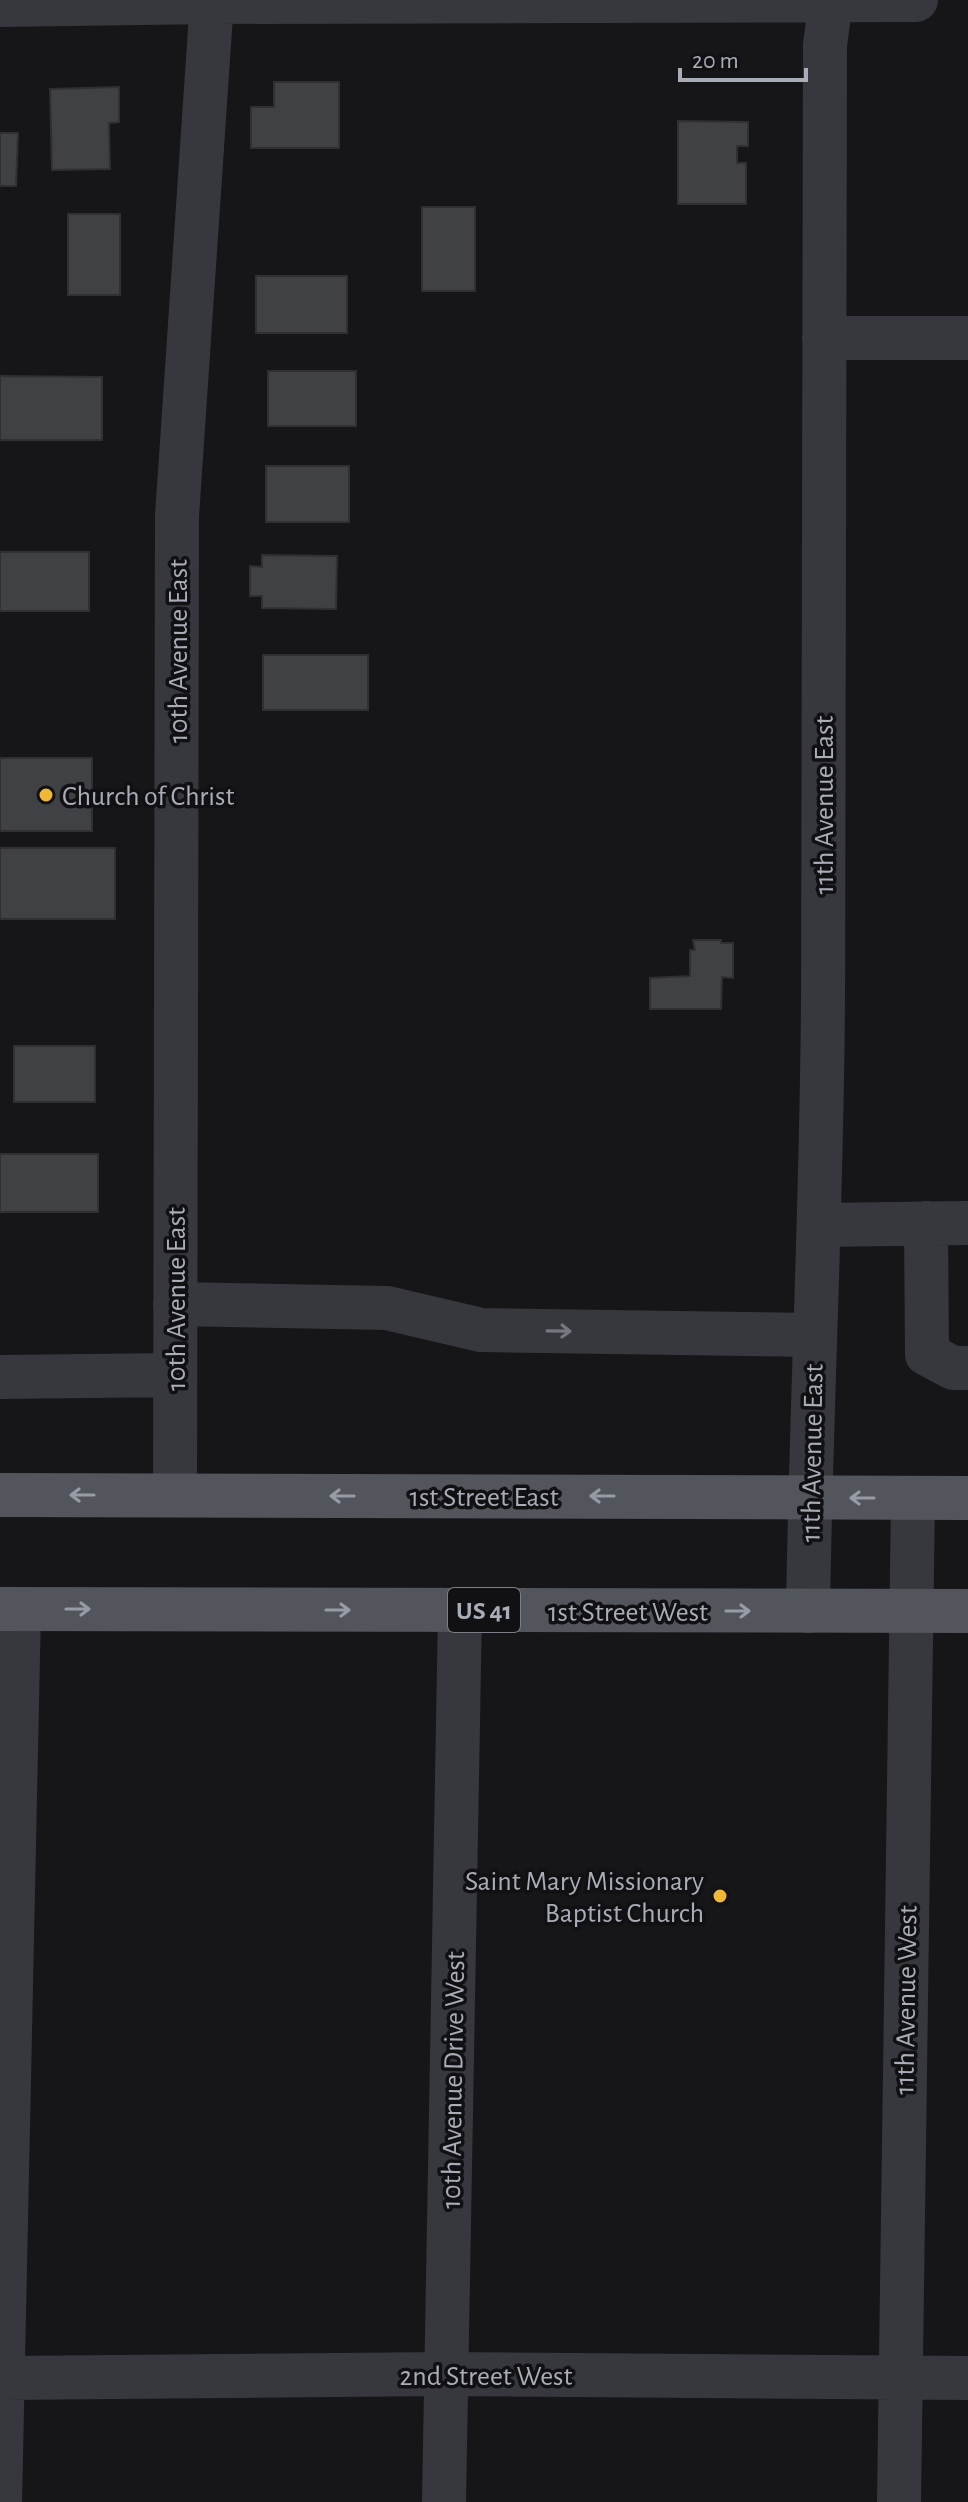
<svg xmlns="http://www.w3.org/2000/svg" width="968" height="2502" viewBox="0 0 968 2502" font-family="'Alegreya Sans',sans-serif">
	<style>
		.building { fill: #404145; stroke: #303034; stroke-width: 2 }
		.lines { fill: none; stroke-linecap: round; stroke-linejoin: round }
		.minor { stroke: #37383d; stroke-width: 44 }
		.major { stroke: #53555c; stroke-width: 44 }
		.oneway { stroke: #757881 }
		.oneway2 { stroke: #979ba6 }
		.poi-dot { fill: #f2b835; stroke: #111113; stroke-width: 3 }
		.labels { text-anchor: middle; stroke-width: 7; stroke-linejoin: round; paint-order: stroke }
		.shield { fill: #111113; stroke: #7b7e86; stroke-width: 2 }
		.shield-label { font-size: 26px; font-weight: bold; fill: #a8adb8 }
		.street-label { font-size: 28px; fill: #a8adb8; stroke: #111113 }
		.poi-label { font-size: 28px; fill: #a8adb8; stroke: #111113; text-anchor: start }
	</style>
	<rect width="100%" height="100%" fill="#161618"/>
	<path class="building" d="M274 82H339V148H251V107H274Z
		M119 87V122L109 123 110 169 52 170 50 89Z
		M678 121 748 122V146H737V163H746V204H678Z
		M0 133H18L16 186H0Z
		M422 207H475V291H422Z
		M68 214H120V295H68Z
		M256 276H347V333H256Z
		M268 371H356V426H268Z
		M0 376 102 377V440H0Z
		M266 466H349V522H266Z
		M0 552H89V611H0Z
		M262 555 337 556 336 609 262 608V596H250V566L262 567Z
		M263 655H368V710H263Z
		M0 758H92V831H0Z
		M0 848H115V919H0Z
		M693 940H721V943H733V978L722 977 721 1009H650V978L690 976V950H695Z
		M14 1046H95V1102H14Z
		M0 1154H98V1212H0Z"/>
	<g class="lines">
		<path class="minor" d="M0 5 212 2 916 0
			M824 338H968
			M926 1223 927 1354 953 1368H968
			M820 1225 968 1223
			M175 1304 387 1308 481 1330 813 1335
			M0 1377 175 1375
			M175 1495 177 516 212 0
			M808 1611C811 1406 822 1202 823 997 825 680 824 363 825 45L831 0
			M3 2378 446 2374 968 2378
			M0 2502 19 1609
			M444 2502 460 1610
			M899 2502 913 1498"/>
		<path class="major" d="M0 1495 968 1498
			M0 1609 968 1611"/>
	</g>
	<defs><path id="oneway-shaft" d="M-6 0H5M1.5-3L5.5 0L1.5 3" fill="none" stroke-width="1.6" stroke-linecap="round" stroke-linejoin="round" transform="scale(2)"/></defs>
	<use class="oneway" href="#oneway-shaft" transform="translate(559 1331) rotate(1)"/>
	<g class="oneway2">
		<use href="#oneway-shaft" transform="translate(82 1495) rotate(-180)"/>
		<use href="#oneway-shaft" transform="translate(342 1496) rotate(-180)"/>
		<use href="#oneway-shaft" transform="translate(602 1496) rotate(-180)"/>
		<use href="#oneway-shaft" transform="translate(862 1498) rotate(-180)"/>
		<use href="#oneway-shaft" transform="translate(78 1609)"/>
		<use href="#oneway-shaft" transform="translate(338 1610)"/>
		<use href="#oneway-shaft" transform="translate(738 1611)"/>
	</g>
	<g class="poi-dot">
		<circle cx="46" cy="795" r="8"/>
		<circle cx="720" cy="1896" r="8"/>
	</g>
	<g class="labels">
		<rect class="shield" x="448" y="1588" width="72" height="44" rx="6"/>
		<g class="shield-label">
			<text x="484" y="1619">US 41</text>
		</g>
		<g class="street-label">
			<text transform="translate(177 651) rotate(-90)" y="10">10th Avenue East</text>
			<text transform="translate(823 805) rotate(-90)" y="10">11th Avenue East</text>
			<text transform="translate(175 1299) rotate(-90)" y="10">10th Avenue East</text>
			<text transform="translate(811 1453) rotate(-89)" y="10">11th Avenue East</text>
			<text x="484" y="1506">1st Street East</text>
			<text x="628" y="1621">1st Street West</text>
			<text transform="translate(905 2000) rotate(-89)" y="10">11th Avenue West</text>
			<text transform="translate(452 2080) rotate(-89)" y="10">10th Avenue Drive West</text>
			<text x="486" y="2385">2nd Street West</text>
		</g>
		<g class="poi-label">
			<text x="62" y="805">Church of Christ</text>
			<text x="704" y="1890" text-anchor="end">Saint Mary Missionary<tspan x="704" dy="32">Baptist Church</tspan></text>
		</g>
	</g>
	<path d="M680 68v12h126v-12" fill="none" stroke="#a8adb8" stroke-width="4"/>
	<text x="692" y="68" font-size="24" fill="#a8adb8" stroke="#111113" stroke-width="6" paint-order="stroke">20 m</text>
</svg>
